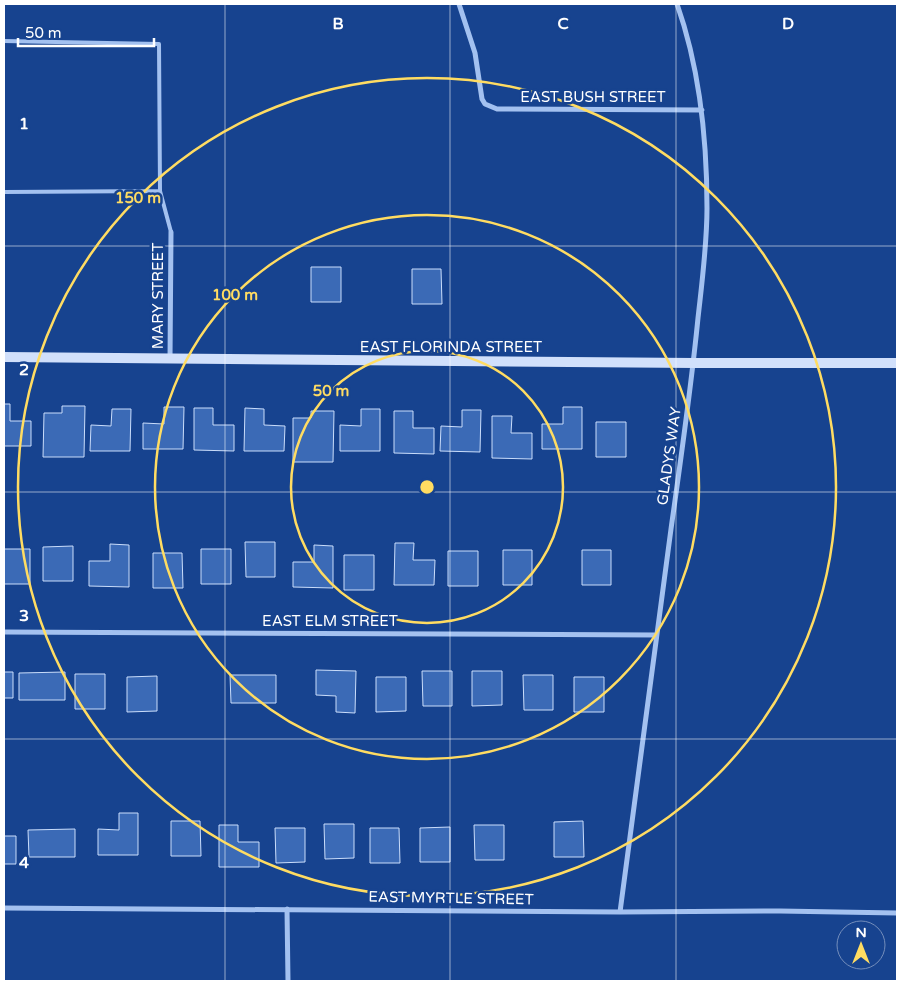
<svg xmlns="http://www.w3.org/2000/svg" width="901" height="985" viewBox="0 0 901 985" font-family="'Varela Round',sans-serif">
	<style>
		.building { fill: #3b6ab6; stroke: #caddfb }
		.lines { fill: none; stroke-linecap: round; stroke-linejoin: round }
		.lane { stroke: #a3c1f0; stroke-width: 4 }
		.street { stroke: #a3c1f0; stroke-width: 5 }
		.secondary { stroke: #d1e0fb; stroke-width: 10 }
		.grid { fill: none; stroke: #fff; stroke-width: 1; stroke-opacity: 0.55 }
		.ring { fill: none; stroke: #ffdc62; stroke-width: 2.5 }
		.labels { text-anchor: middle; stroke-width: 5; stroke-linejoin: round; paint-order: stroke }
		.street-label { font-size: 15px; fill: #fff; stroke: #17438f }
		.grid-label { font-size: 16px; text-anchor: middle; font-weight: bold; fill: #fff; stroke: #17438f; stroke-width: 5; stroke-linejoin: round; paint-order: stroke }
		.centre { fill: #ffdc62; stroke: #17438f; stroke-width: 2.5 }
		.ring-label { font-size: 15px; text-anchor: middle; font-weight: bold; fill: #ffdc62; stroke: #17438f; stroke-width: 5; stroke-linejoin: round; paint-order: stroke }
	</style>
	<rect width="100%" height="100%" fill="#17438f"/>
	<path class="building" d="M311 267H341V302H311Z
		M412 269H441L442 304H412Z
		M4 404H10V421H31V446H4Z
		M62 406H85L84 457H43L44 413H62Z
		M164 407H184L183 449H143V423L164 424Z
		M563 407H582V449H542V424H563Z
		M194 408H213V425H234V451L194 450Z
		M245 408 264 409V425L285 426 284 451H244Z
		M112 409H131L130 451H90L91 425 111 426Z
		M361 409H380V451H340V425L361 426Z
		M462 410H481L480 452 440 451 441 426 462 427Z
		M311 411H334L333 462H293V418H311Z
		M394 411H413V428H434V454L394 453Z
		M492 416H512L511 433H532V459L492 458Z
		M596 422H626V457H596Z
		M245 542H275V577H246Z
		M395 543H414L413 560H435L434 585H394Z
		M110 544 129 545V587L89 586V561H110Z
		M314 545 333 546V588L293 587V562H314Z
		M73 546V581H43V547Z
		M4 549H30V584H4Z
		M201 549H231V584H201Z
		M503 550H532V585H503Z
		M582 550H611V585H582Z
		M448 551H478V586H448Z
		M153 553H182L183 588H153Z
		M344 555H374V590H344Z
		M316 670 356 671 355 713 336 712V696L316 695Z
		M422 671H452V706H423Z
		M472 671H502V705L472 706Z
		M4 672H13V698H4Z
		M65 672V700H19V673Z
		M75 674H105V709H75Z
		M230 675H276V703H231Z
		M523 675H553V710H524Z
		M157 676V711L127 712V677Z
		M376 677H406V711L376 712Z
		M574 677H604V712H574Z
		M119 813H138V855H98V829L119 830Z
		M171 821H200L201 856H171Z
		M583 821 584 857H554V822Z
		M324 824H354V858L325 859Z
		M219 825H238V842H259V867H219Z
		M474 825H504V860H475Z
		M450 827V862H420V828Z
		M275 828H305V862L276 863Z
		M370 828H399L400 863H370Z
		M75 829V857H29L28 830Z
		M4 836H16V864H4Z"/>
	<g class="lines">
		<path class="lane" d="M4 41 159 44 160 191 4 192
			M160 191 171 232"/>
		<path class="street" d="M459 4 475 53 482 99 485 104 497 109 702 110
			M170 359 171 232
			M4 632 656 635
			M4 908 620 912 780 911 897 913
			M287 909 288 981
			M620 912C637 784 653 656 671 529 681 458 691 389 698 318 702 282 707 245 707 208 707 139 700 69 677 4"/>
		<path class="secondary" d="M4 357 694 363H897"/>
	</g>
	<path class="grid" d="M225 4V981M450 4V981M676 4V981M4 246H897M4 492H897M4 739H897"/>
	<g class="ring">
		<circle cx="427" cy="487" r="136"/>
		<circle cx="427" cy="487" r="272"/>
		<circle cx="427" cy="487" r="409"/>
	</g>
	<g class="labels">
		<g class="street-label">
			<text x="593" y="102">EAST BUSH STREET</text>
			<text transform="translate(158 296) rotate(-90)" y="5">MARY STREET</text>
			<text x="451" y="352">EAST FLORINDA STREET</text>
			<text transform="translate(669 456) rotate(-82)" y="5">GLADYS WAY</text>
			<text x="330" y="626">EAST ELM STREET</text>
			<text transform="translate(451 898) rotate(1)" y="5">EAST MYRTLE STREET</text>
		</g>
	</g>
	<g class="grid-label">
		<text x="338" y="29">B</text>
		<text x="563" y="29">C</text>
		<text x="788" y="29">D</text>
		<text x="24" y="129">1</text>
		<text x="24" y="375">2</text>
		<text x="24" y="621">3</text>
		<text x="24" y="868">4</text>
	</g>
	<circle cx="427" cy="487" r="8" class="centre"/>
	<g class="ring-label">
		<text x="138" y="203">150 m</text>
		<text x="235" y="300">100 m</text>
		<text x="331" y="396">50 m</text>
	</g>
	<rect width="901" height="985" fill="none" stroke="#ffffff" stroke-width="10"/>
	<g transform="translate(861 945)"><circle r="24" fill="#17438f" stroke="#748ebc"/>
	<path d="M0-4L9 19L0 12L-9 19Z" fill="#ffdc62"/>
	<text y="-8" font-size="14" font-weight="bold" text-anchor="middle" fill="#ffffff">N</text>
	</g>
	<path d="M18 38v8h136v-8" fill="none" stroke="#ffffff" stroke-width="2.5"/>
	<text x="25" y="38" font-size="15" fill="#ffffff" stroke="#17438f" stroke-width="4" paint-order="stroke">50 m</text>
</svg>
